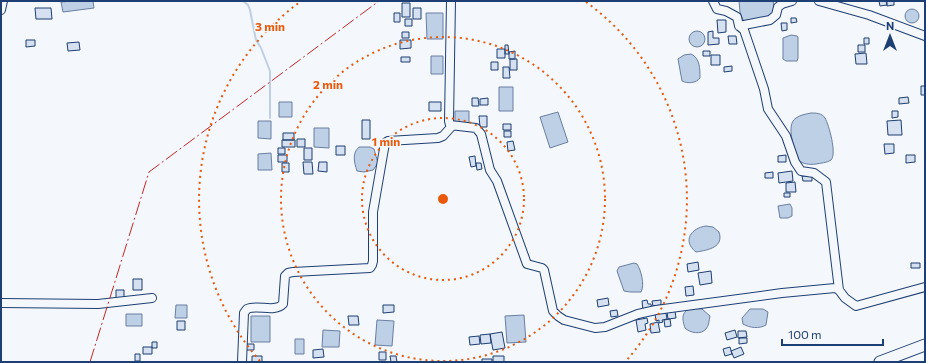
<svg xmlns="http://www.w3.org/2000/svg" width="926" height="363" viewBox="0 0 926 363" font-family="Commissioner,sans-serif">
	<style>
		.water { fill: #bed0e5; stroke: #687fa3 }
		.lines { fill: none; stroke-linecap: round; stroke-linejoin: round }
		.stream { stroke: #bed0e5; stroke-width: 2 }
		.building { fill: #d5e0f0; stroke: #1d3f73 }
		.minor-casing { stroke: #1d3f73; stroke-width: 10 }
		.highway-casing { stroke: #1d3f73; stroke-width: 13 }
		.minor { stroke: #f4f7fb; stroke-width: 8 }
		.highway { stroke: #f4f7fb; stroke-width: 11 }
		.power { stroke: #c62828; stroke-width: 1; stroke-dasharray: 14 3 2 3; stroke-linecap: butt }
		.ring { fill: none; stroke: #e8590c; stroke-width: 2; stroke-dasharray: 2 4 }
		.centre { fill: #e8590c; stroke: #f4f7fb; stroke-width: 2 }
		.ring-label { font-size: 12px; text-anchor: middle; font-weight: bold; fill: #e8590c; stroke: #f4f7fb; stroke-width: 3; stroke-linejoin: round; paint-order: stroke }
	</style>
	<rect width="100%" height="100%" fill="#f4f7fb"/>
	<path class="water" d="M72 1H93L94 8 63 12 61 2Z
		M739 1H773L775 12 772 16 748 22 743 20 740 12Z
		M905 16a7 7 0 1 1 14 0a7 7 0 1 1-14 0Z
		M426 13H443V39H427Z
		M689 39a8 8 0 1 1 16 0a8 8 0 1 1-16 0Z
		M791 35 797 36 798 37V58L797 61H786L783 59V38Z
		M691 54C700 58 700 69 700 78 696 83 688 84 682 81L678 59 684 55Z
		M431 56H443V74H431Z
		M499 87H513V111H499Z
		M279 102H292V117H279Z
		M455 111H469V123H455Z
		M558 112 568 142 550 148 540 117Z
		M811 113C816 113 822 113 825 118 829 125 837 154 831 160 827 163 820 163 816 164 809 165 803 164 798 160 795 150 785 125 796 118 800 115 806 114 811 113Z
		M258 121H271V139L258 138Z
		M314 128H329V148L314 147Z
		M359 147H370L374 149 378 163 373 170 364 172 357 171C354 162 352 153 359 147Z
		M271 153 272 170H258V154Z
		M790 204 792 208V216L788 218H780L778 206Z
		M706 226 713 227 719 232C724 247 709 250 696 252 682 241 691 228 706 226Z
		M634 263 637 264C641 270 645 285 641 292H630L624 291 617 271 619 267Z
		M176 305H187V318H175Z
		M691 308 702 309 710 316C709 320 709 326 706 329 701 335 690 333 685 328 682 319 681 312 691 308Z
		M750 309H763L768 312 766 325C759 329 750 328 743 324L742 318Z
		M126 314H142V326H126Z
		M524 315 526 342 507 343 505 316Z
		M251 316H270V342H251Z
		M377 320 394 321 392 346 375 345Z
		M323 330 340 331 339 347H322Z
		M295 339H304V354H295Z"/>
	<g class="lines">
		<path class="stream" d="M243 1 248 5 250 10 256 40 261 48 270 71V118"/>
	</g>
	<path class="building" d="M879 1H886L887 5 880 6Z
		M887 1H894V5L887 6Z
		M402 3H410V17H402Z
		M35 8H51L52 19H36Z
		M413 8H421V19H413Z
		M394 13H400V22H394Z
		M791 18H796L797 22 791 23Z
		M405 19H412V26H405Z
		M717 20H726V32L718 33Z
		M781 23H787V30L782 31Z
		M713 31V38H719V44L708 45V32Z
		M402 32H409V38H402Z
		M728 36H736L737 44H729Z
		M864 38H869V44H864Z
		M26 40H35V46L26 47Z
		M400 40H411V48L400 49Z
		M79 42 80 50 68 51 67 43Z
		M505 45H508L509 54H505Z
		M858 45H865V52H858Z
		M497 49H505V58H497Z
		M515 51V59H509V52Z
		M703 51H710V56H703Z
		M866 53 867 64H856L855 54Z
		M711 55H720V65H711Z
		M401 57H410V62H401Z
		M510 59H517V70H510Z
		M491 62H498V70H491Z
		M732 66V71L724 72V67Z
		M503 67H509L510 78H503Z
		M921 86H925V95H921Z
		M908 97 909 103 899 104V98Z
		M472 98H478L479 106H472Z
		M488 98V105H480V99Z
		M429 102H441V111H429Z
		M892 111H898V117L892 118Z
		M479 116H487V127H480Z
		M362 120H370V139H362Z
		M901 120 902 135H888L887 121Z
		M503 124H511V130H503Z
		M504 131H511V137H504Z
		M283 133H294V140H283Z
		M297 139H305V147H297Z
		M282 140H295V147H282Z
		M513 141 515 150 508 151 507 142Z
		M884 144H894V153L885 154Z
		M336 146H345V155H336Z
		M278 148H285V154H278Z
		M304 148H312V160H304Z
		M278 155H287V162H278Z
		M786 155V162H778V156Z
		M906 155H915V162L906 163Z
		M475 156 476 166 471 167 469 157Z
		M303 162H312L313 174H304Z
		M319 162H327V172L318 171Z
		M282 163H289V172H282Z
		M476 163H481L482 169 477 170Z
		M792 171 793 181 779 183 778 173Z
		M773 172V178H765V173Z
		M802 176H812V181H803Z
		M795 182 796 192H786V183Z
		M784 193H790V197H784Z
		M698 262 699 270 688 272 687 264Z
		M911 263H920V268H911Z
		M711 271 712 283 700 285 698 273Z
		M133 279H142V290H133Z
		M693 286 694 295 686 296 685 287Z
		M116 290H124V299H116Z
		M608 298 609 305 598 307 597 300Z
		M647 300 648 304H651L652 310 643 311 642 301Z
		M661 300V305L653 306 652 301Z
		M383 305H394V312L383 313Z
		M617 310 618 316 611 317 610 311Z
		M675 311 676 318 668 319 667 312Z
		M666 313 667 319 662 320 663 322 659 323V320L656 321 655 314Z
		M348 316H358L359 325H349Z
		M647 318 648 323 645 324 646 330 638 332 636 320Z
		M670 319 671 326 665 327 664 320Z
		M177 321H185V330H177Z
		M658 322 660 332 651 333 650 324Z
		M735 330 737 337 727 340 725 333Z
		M738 331H746L747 337 738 338Z
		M502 332 505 348 493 350 490 334Z
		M490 334 491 343 481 344 480 335Z
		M479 336 480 344 470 345 469 337Z
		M739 338H747V343L739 344Z
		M152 342H157V348H152Z
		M246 344H254V350H246Z
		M143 347H152V354H143Z
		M730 347 732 354 725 356 723 349Z
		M741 347 744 354 734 358 731 351Z
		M323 349 324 357 313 358V350Z
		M379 352H386V360H379Z
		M135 354H140V361H135Z
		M252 356H262V362H252Z
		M390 356H396L397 362H391Z
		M493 356H504V362H493Z
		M482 359H492V362H482Z"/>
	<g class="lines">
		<defs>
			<path id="minor" d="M451 1 449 121 450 125 476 128 481 134 490 170 497 181 527 264 542 268 544 270 553 311 558 316 564 320 595 328 605 327 638 314 656 310 782 293 835 288 839 290 845 298 856 306 925 287
				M713 1 717 9 726 11 737 17 739 26 744 30 764 89 768 109 786 136 795 162 801 171 814 173 826 182 839 290
				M819 1 869 15 925 36
				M1 10 3 1
				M739 26 770 20 776 15 778 7 782 4 792 1
				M1 303 98 304 152 298
				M242 362 244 313 247 309C258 304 274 313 283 304L285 276 288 273 293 272 370 268 372 265 373 261V212L385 143 388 141 438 138 443 136 452 126"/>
			<path id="highway" d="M880 362 925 345"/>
		</defs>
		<use href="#minor" class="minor-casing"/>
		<use href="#highway" class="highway-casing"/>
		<use href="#minor" class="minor"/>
		<use href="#highway" class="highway"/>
		<path class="power" d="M90 362 149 172 379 1"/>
	</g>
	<g class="ring">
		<circle cx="443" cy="199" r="81"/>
		<circle cx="443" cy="199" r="162"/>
		<path d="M260 361A244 244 0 0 1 300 2M586 2A244 244 0 0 1 626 361"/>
	</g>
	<circle cx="443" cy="199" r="6" class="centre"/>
	<g class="ring-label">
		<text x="270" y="31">3 min</text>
		<text x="328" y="89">2 min</text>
		<text x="386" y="146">1 min</text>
	</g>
	<rect width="926" height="363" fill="none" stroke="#1d3f73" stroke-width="4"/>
	<g transform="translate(890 36)" stroke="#f4f7fb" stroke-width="3" paint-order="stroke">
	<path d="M0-3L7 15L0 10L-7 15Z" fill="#1d3f73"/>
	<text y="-6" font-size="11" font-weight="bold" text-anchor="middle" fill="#1d3f73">N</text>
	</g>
	<path d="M782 339v6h101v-6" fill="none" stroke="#1d3f73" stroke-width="2"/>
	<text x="788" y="339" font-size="12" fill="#1d3f73" stroke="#f4f7fb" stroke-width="3" paint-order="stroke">100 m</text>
</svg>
